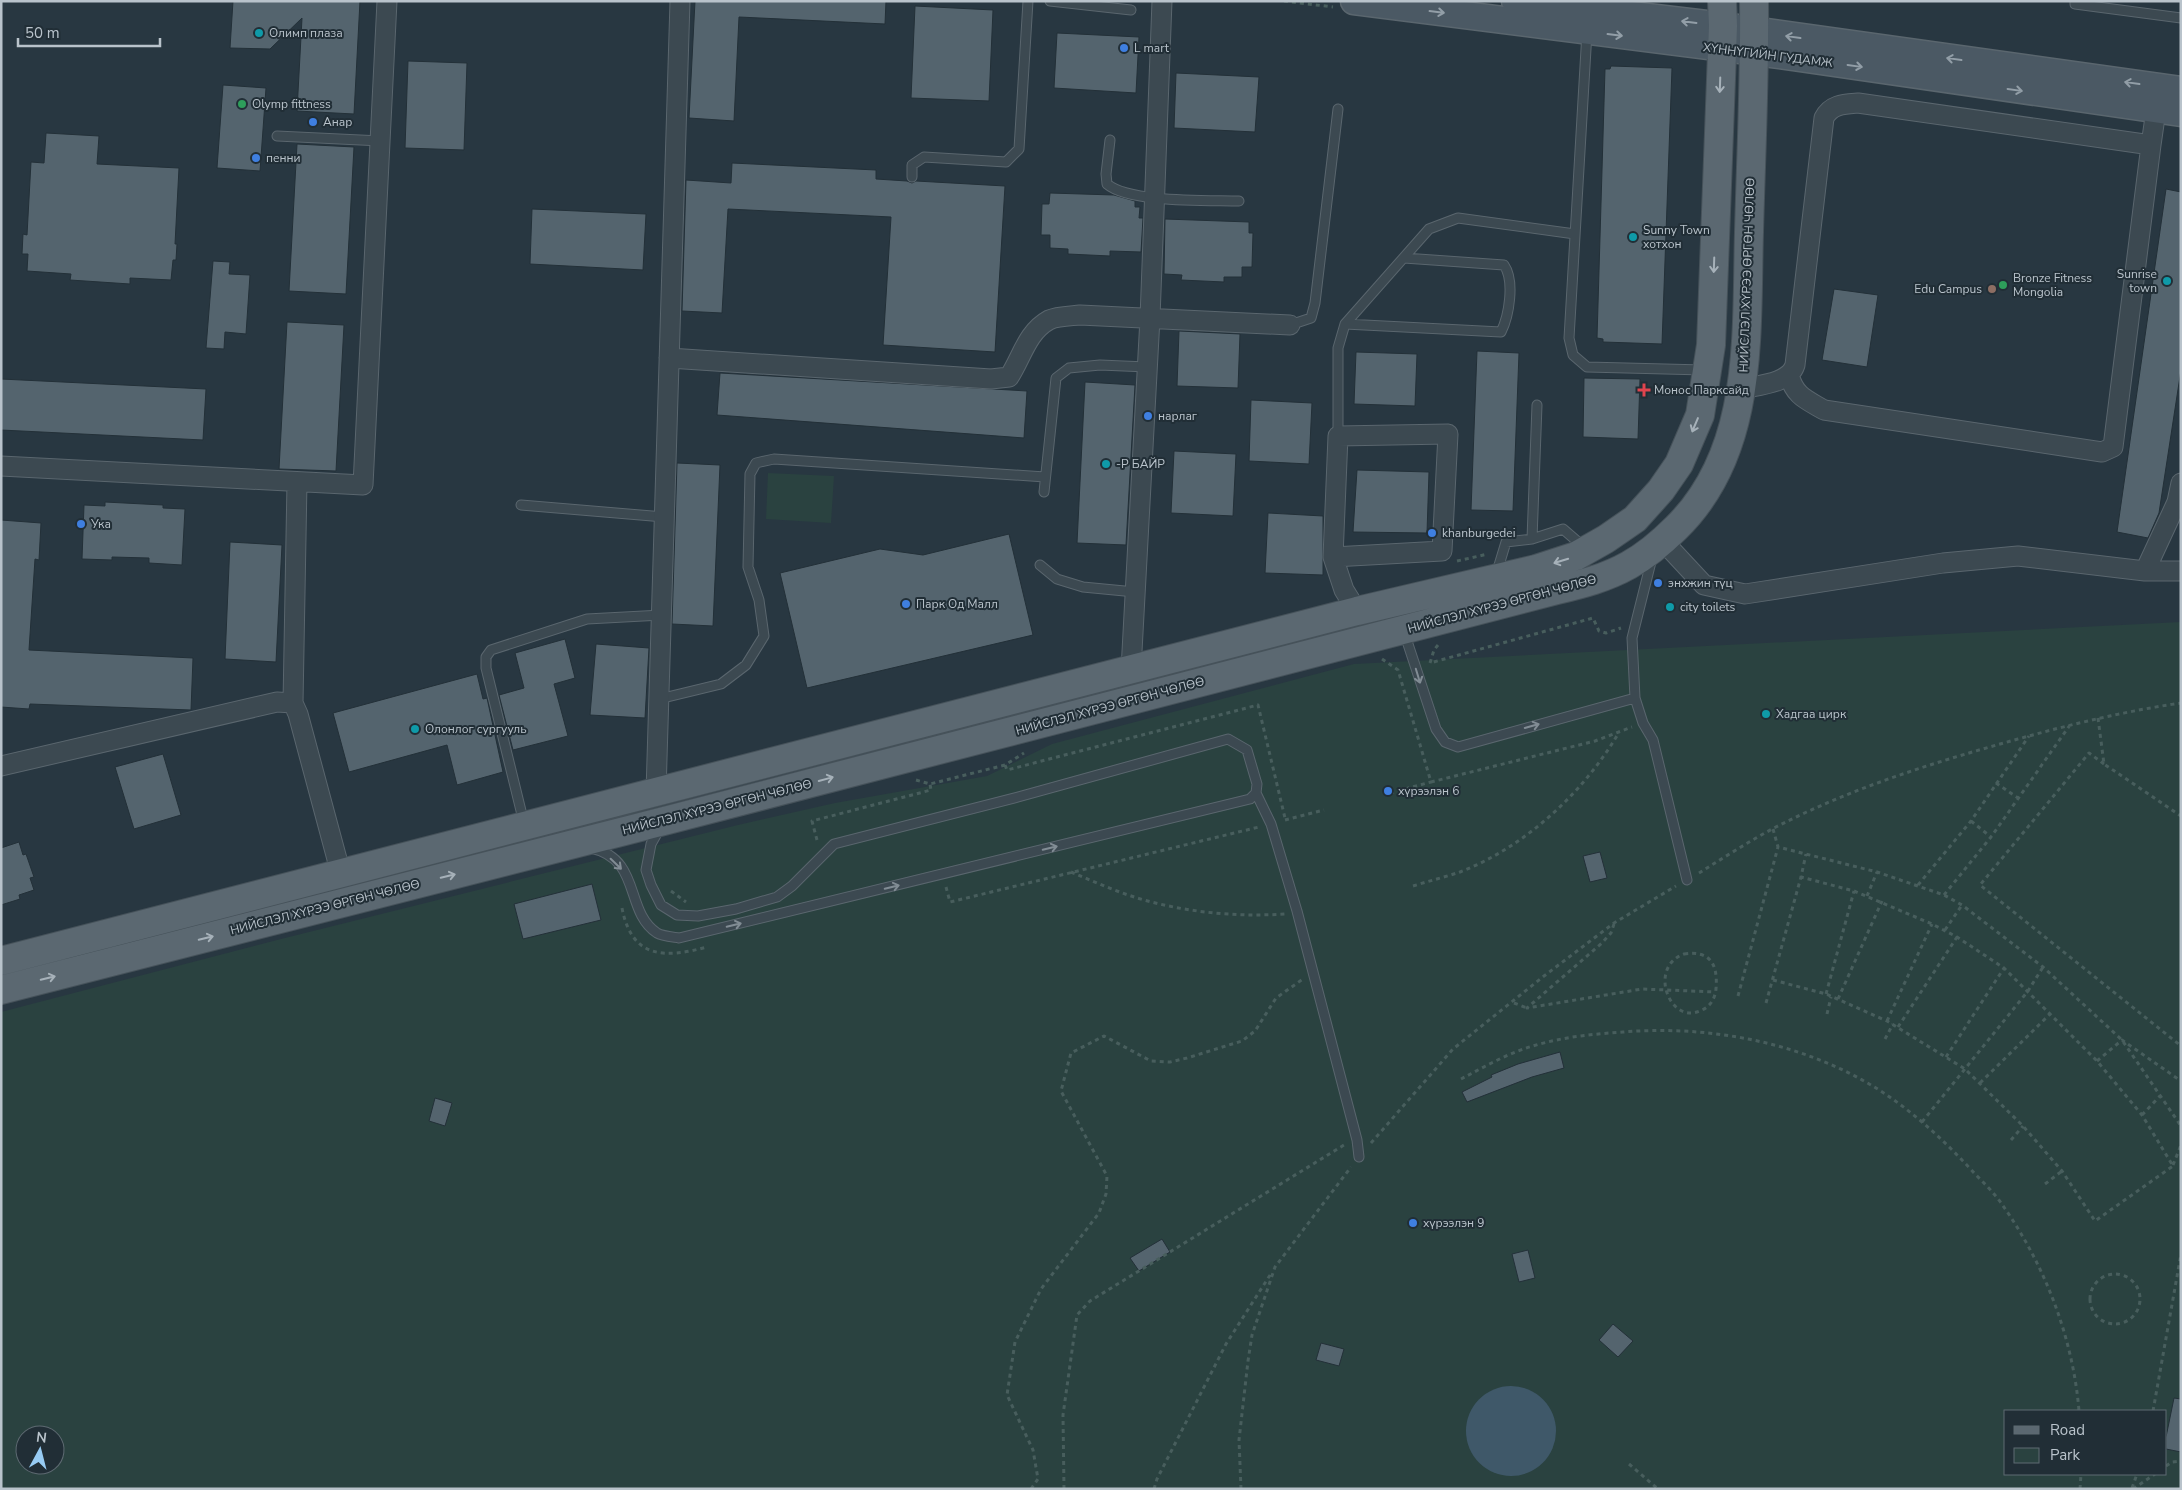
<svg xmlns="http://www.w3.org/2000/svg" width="2182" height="1490" viewBox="0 0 2182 1490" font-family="'Nunito Sans',sans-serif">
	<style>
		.green { fill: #2a4240; fill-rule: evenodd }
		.water { fill: #3f5869 }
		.building { fill: #54646e; stroke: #233038 }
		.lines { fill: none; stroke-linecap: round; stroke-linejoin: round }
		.service-casing { stroke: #5a666e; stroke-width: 11 }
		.minor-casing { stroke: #5a666e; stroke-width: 21 }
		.secondary-casing { stroke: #5a666e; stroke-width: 29 }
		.primary-casing { stroke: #46525a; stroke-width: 30 }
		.path { stroke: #485e5d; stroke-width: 3; stroke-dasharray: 4 4; stroke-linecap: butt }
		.service { stroke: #3c4951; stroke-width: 9 }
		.minor { stroke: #3c4951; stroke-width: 19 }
		.secondary { stroke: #4b5964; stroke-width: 26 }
		.primary { stroke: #5b6871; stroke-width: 28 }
		.oneway { stroke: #929ea7 }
		.oneway2 { stroke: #a6b1b9 }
		.oneway3 { stroke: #818c94 }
		.culture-dot { fill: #0f9aa8; stroke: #212e36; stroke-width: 2 }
		.shop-dot { fill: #3f7fe0; stroke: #212e36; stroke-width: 2 }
		.leisure-dot { fill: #2e9e5b; stroke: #212e36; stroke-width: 2 }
		.education-dot { fill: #8d6e63; stroke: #212e36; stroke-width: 2 }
		.health-dot { fill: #e0444e; stroke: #212e36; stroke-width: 2 }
		.labels { text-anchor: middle; stroke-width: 4; stroke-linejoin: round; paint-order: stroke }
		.poi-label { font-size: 12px; fill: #b9c3cb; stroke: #212e36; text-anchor: start }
		.street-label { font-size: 12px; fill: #b9c3cb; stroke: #212e36 }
	</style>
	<rect width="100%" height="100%" fill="#283741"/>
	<path class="green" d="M768 473 834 476 831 523 766 519Z
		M2181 622V1489H1V1012L281 939 738 825 835 803 987 776 1052 744 1354 664ZM2006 1411H2166V1474H2006ZM25 1435H55V1465H25Z"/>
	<path class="water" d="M1466 1431a45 45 0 1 1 90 0a45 45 0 1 1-90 0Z"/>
	<path class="building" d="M233 1H360L354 114 297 111 302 18 270 49 230 48Z
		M695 1H886L885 24 739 17 734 121 689 118Z
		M915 6 993 10 989 101 911 98Z
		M1057 33 1139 37 1136 93 1054 88Z
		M408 61 467 63 464 150 405 148Z
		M1611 66 1672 68 1662 344 1603 342V339L1597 338 1605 69H1610Z
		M1176 73 1259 77 1255 132 1174 128Z
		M223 85 266 88 260 171 217 168Z
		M46 133 99 136 97 164 179 168 175 244H177L176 260H173L171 280 130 278V284L70 280 71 274 27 271 28 254H22L23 234 27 235 31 162 44 163Z
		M297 144 354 147 346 294 289 291Z
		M732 163 876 170V179L907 181 912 183 916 181 1005 186 995 352 883 345 891 217 728 209 722 313 682 311 686 180 731 183Z
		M2166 189 2181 192V370L2159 513 2148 538 2117 532Z
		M1050 193 1114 195 1135 201V207H1140L1139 218H1143L1141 252 1110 251V256L1068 254V249L1050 248V235H1041L1042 204H1049Z
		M532 209 646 214 643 270 530 264Z
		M1165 219 1249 222V233H1253L1252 267H1242V277H1224V282L1181 280 1182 275 1164 274Z
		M213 261 230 262 229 274 250 275 246 334 225 332 224 349 206 348Z
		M1834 289 1878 295 1867 367 1822 360Z
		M287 322 344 325 336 471 279 469Z
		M1179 331 1240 334 1238 388 1177 386Z
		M1477 351 1519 353 1513 511 1471 510Z
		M1356 352 1417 354 1415 406 1354 404Z
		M720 373 1027 391 1024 438 717 415Z
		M1584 378 1640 379 1638 439 1583 437Z
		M1 379 206 389 203 440 1 430Z
		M1085 382 1135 385 1126 545 1077 543Z
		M1251 400 1312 403 1309 464 1249 461Z
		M1174 451 1236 454 1233 516 1171 513Z
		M677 463 720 465 713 626 672 624Z
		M1357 470 1429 472 1427 533 1353 532Z
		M105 502 163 505V508L185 509 182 565 149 563V558L112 557V560L82 559 84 505 105 506Z
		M1268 513 1323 516V575L1265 573Z
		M1 520 41 523 39 560 35 559 29 650 193 658 191 710 30 704 29 709 1 707Z
		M1009 534 1033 635 807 688 780 573 880 549 923 555Z
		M230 542 282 545 276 662 225 659Z
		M565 639 575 678 554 684 568 736 513 750 499 695 524 688 515 653Z
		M596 644 649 648 645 718 590 715Z
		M477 674 483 699 487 698 503 772 457 785 447 745 349 772 333 713Z
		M163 754 181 815 134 829 115 767Z
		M19 842 23 855 26 854 34 877 30 878 34 890 19 895 20 899 1 905V848Z
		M1600 852 1607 878 1590 882 1583 856Z
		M592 884 601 920 523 939 514 904Z
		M1560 1052 1564 1068 1532 1077 1467 1102 1462 1092 1492 1077 1491 1075 1518 1064Z
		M435 1098 452 1103 445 1126 429 1121Z
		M1162 1239 1170 1252 1139 1271 1130 1258Z
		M1528 1250 1535 1278 1519 1282 1512 1254Z
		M1613 1324 1633 1341 1618 1357 1599 1340Z
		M1321 1343 1344 1349 1339 1366 1316 1360Z
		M2174 1398 2181 1399V1452L2166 1449V1437Z"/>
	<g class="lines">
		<defs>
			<path id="service" d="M1050 1 1131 10
				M2075 1V4L2181 18
				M1587 32 1569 338 1573 355 1587 367 1704 370
				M277 136 381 141
				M1110 140 1106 174 1107 184C1129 203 1209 200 1239 201
				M912 177V165L924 157 1006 162 1019 149 1028 1
				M1345 324 1501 332C1509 316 1515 281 1504 265L1404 258
				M1290 325 1311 318 1315 303 1338 109
				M1338 436V348L1345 324 1429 229 1458 218 1575 234
				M1044 492 1056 378 1069 368 1100 365 1147 367
				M521 505 664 517
				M1532 539 1537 405
				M1652 558 1632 638 1635 698 1643 723 1653 740 1687 880
				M1040 565 1057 579 1083 587 1135 592
				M1496 575 1506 542 1532 539 1563 529 1585 548
				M1404 632 1436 729 1445 742 1458 747 1635 698
				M659 699 721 684 746 665 764 636 759 600 748 567 750 474 756 463 774 459 1045 477
				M1256 793 1271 824 1297 911 1357 1140 1359 1157
				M524 823 486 668V657L491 650 587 619 662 615
				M591 848C642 859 624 911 657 933 662 936 673 937 679 938L1250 799 1256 793 1257 784 1247 750 1228 739 1018 797 834 844 792 886 777 897 736 909 698 916 677 915 661 905 651 885 646 870 651 844 660 828"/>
			<path id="minor" d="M669 358 991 379 1009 377C1022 357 1027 332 1049 320 1057 316 1071 316 1080 315L1290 325
				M1789 375C1795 396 1805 399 1824 410L2102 452 2113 447 2151 145
				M1741 389C1758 385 1789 384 1795 365L1824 118C1831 104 1845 104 1858 103L2151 145 2156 110
				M1 466 363 485 387 1
				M1663 541 1704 585 1745 594 1943 563 2018 556 2145 571H2181
				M1333 557 1442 551 1448 434 1338 436 1333 557 1344 590 1357 611
				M2145 571 2177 502 2181 483
				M1131 670 1150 318 1162 1
				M293 703 297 482
				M1 766 277 702 293 703 298 714 341 874
				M656 792 680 1"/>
			<path id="secondary" d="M1354 1 1794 57 2181 113
				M1515 1 1723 26 2181 90"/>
			<path id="primary" d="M1 961 1357 611 1536 569 1576 556 1606 539 1635 519 1661 490 1679 464 1700 415 1711 345 1723 26 1722 1
				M1 990 664 821 1557 590C1582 584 1606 578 1629 565 1647 555 1661 543 1676 528 1755 451 1746 334 1749 232 1751 155 1755 78 1754 1"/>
		</defs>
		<use href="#service" class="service-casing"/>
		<use href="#minor" class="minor-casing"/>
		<use href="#secondary" class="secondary-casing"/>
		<use href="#primary" class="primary-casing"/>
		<path class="path" d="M1284 1 1333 7
			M1457 561 1488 554
			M1438 645 1434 650 1430 663 1593 618 1599 631 1606 633 1621 628
			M1382 659 1398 670 1431 782 1595 741 1632 727
			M2098 718 2104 764 2181 816
			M2104 764 2089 753 1980 885 2181 1046
			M1005 765 1007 770 1258 705 1285 818
			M916 780 930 784 1005 765 1024 753
			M1996 783 2018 798
			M1390 793 1431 782
			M1285 820 1324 810
			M1971 821 1991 837
			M1773 829 1778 847 1877 872 1944 895 1962 905 2043 967 2122 1040 2181 1126
			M817 840 812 821 931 790 930 784
			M1071 872C1095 882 1119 893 1144 900 1191 913 1238 917 1286 914
			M1699 873C1723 858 1748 842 1774 828 1851 788 1935 762 2018 739 2072 724 2126 711 2181 703
			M1918 885 1971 821 2029 736
			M1413 886C1429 881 1445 877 1460 872 1525 847 1583 793 1618 734
			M946 887 950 902 1259 827
			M671 891 686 902
			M1944 895 1991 837 2070 725
			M1867 896 1877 872
			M622 908C632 960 666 958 707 947
			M1614 924 1611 933 1602 943 1527 1008 1642 989 1715 992
			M1945 930 1962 905
			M1684 954C1711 950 1718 965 1716 989 1715 998 1711 1006 1702 1010 1670 1027 1647 967 1684 954Z
			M1773 980 1826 994 1887 1021 1965 1069 2023 1126 2062 1171 2095 1221 2173 1166 2142 1115 2097 1061 2004 968 1957 937 1932 924 1854 891 1801 877
			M1826 994 1854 891
			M1738 996 1778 847
			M1838 999 1882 901
			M1514 1003 1527 1008
			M1766 1003 1801 877 1806 854
			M1827 1014 1831 997
			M1887 1021 1932 924
			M1898 1027 1957 937
			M1885 1039 1893 1024
			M1946 1057 2004 968
			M2097 1061 2122 1040 2181 1081
			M1461 1079C1484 1067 1508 1053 1533 1046 1562 1037 1593 1034 1623 1032 1709 1025 1801 1042 1876 1088 1913 1111 1946 1142 1976 1175 1985 1184 1994 1193 2001 1203 2044 1263 2073 1337 2079 1411
			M1980 1083 2050 1014
			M2142 1115 2160 1096
			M1922 1122 2028 991 2043 967
			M2011 1140 2023 1126
			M1371 1143 1453 1049 1544 976 1614 923 1676 886
			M2173 1165 2181 1145
			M2045 1184 2062 1171
			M2090 1299a25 25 0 1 1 50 0a25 25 0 1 1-50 0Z
			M2153 1411 2181 1254
			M1629 1464 1658 1489
			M2166 1466 2172 1462 2181 1461
			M2132 1488 2137 1474
			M1031 1489 1038 1479 1033 1450 1007 1395 1015 1342 1041 1289 1099 1213 1106 1194 1107 1176 1061 1091 1071 1053 1104 1036 1151 1061 1170 1062 1187 1058 1242 1041 1255 1031 1276 998 1303 979
			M1064 1489 1063 1415 1077 1315 1090 1301 1344 1145
			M1154 1489 1157 1479 1226 1344 1272 1272
			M1241 1489 1239 1440 1248 1361 1252 1335 1275 1267 1351 1167
			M2080 1489 2081 1474
			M2133 1489 2155 1474"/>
		<use href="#service" class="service"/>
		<use href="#minor" class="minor"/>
		<use href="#secondary" class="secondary"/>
		<use href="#primary" class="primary"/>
	</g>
	<defs><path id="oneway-shaft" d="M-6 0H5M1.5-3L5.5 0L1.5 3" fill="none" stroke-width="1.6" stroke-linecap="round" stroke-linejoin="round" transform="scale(1.25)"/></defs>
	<g class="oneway">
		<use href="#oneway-shaft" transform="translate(1437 12) rotate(7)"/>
		<use href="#oneway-shaft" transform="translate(1689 22) rotate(-173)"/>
		<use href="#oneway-shaft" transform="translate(1615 35) rotate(7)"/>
		<use href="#oneway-shaft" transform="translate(1793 37) rotate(-172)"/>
		<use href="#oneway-shaft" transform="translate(1954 59) rotate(-172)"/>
		<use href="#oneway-shaft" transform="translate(1855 66) rotate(8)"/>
		<use href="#oneway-shaft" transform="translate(2132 83) rotate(-172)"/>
		<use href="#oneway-shaft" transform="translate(2015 90) rotate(8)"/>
	</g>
	<g class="oneway2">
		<use href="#oneway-shaft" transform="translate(1720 85) rotate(92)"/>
		<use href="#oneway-shaft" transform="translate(1714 265) rotate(92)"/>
		<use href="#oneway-shaft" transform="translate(1695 425) rotate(113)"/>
		<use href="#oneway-shaft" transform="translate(1561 561) rotate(163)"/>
		<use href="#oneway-shaft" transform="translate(826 779) rotate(-15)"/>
		<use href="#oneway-shaft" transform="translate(448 876) rotate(-14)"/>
		<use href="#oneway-shaft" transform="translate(206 938) rotate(-14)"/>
		<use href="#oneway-shaft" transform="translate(48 978) rotate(-14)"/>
	</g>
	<g class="oneway3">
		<use href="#oneway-shaft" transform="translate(1418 676) rotate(73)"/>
		<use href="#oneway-shaft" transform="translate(1532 726) rotate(-16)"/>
		<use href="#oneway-shaft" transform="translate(1050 848) rotate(-14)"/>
		<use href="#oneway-shaft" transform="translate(616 864) rotate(44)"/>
		<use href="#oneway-shaft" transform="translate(892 887) rotate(-14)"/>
		<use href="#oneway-shaft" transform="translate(734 925) rotate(-13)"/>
	</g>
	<g class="culture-dot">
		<circle cx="259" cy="33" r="5"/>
		<circle cx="1633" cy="237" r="5"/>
		<circle cx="2167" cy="281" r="5"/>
		<circle cx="1106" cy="464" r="5"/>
		<circle cx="1670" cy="607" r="5"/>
		<circle cx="1766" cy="714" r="5"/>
		<circle cx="415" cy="729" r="5"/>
	</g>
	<g class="shop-dot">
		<circle cx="1124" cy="48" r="5"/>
		<circle cx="313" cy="122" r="5"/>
		<circle cx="256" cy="158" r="5"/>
		<circle cx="1148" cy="416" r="5"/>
		<circle cx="81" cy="524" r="5"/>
		<circle cx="1432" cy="533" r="5"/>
		<circle cx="1658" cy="583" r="5"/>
		<circle cx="906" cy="604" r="5"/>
		<circle cx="1388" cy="791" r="5"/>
		<circle cx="1413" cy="1223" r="5"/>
	</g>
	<g class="leisure-dot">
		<circle cx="242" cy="104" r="5"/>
		<circle cx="2003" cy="285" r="5"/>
	</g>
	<circle class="education-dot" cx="1992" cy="289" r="5"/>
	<path class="health-dot" d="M1641.5 382.5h5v5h5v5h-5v5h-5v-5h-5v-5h5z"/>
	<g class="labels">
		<g class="poi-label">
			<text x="269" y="37">Олимп плаза</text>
			<text x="1134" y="52">L mart</text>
			<text x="252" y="108">Olymp fittness</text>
			<text x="323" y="126">Анар</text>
			<text x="266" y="162">пенни</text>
			<text x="1643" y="234">Sunny Town<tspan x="1643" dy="14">хотхон</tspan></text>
			<text x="2157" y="278" text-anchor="end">Sunrise<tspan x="2157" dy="14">town</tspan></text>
			<text x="2013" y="282">Bronze Fitness<tspan x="2013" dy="14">Mongolia</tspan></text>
			<text x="1982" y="293" text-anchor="end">Edu Campus</text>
			<text x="1654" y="394">Монос Парксайд</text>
			<text x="1158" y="420">нарлаг</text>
			<text x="1116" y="468">-Р БАЙР</text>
			<text x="91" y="528">Ука</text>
			<text x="1442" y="537">khanburgedei</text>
			<text x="1668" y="587">энхжин түц</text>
			<text x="916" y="608">Парк Од Малл</text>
			<text x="1680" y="611">city toilets</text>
			<text x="1776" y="718">Хадгаа цирк</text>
			<text x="425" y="733">Олонлог сургууль</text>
			<text x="1398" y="795">хүрээлэн 6</text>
			<text x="1423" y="1227">хүрээлэн 9</text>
		</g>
		<g class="street-label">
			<text transform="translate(1768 55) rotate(7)" y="4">ХҮННҮГИЙН ГУДАМЖ</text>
			<text transform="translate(1747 275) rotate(-88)" y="4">НИЙСЛЭЛ ХҮРЭЭ ӨРГӨН ЧӨЛӨӨ</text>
			<text transform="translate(1502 604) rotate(-15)" y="4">НИЙСЛЭЛ ХҮРЭЭ ӨРГӨН ЧӨЛӨӨ</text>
			<text transform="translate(1110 706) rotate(-15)" y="4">НИЙСЛЭЛ ХҮРЭЭ ӨРГӨН ЧӨЛӨӨ</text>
			<text transform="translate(717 807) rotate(-14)" y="4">НИЙСЛЭЛ ХҮРЭЭ ӨРГӨН ЧӨЛӨӨ</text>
			<text transform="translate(325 907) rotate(-14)" y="4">НИЙСЛЭЛ ХҮРЭЭ ӨРГӨН ЧӨЛӨӨ</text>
		</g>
	</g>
	<rect width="2182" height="1490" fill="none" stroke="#b9c3cb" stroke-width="5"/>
	<rect x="2004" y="1410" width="162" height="65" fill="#212e36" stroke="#5e6a72"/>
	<rect x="2014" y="1426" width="25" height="8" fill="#5b6871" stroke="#5e6a72"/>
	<text x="2050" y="1435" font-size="15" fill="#b9c3cb">Road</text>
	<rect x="2014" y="1448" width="25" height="15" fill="#2a4240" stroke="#5e6a72"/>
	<text x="2050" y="1460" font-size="15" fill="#b9c3cb">Park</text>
	<g transform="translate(40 1450) rotate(7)"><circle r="24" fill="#212e36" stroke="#5e6a72"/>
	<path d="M0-4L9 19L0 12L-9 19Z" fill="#97cbf3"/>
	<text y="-8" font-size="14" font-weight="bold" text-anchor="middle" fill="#b9c3cb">N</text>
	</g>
	<path d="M18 38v8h142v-8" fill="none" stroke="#b9c3cb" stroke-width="2.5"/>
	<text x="25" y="38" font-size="15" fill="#b9c3cb" stroke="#212e36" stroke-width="4" paint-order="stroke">50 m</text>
</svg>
